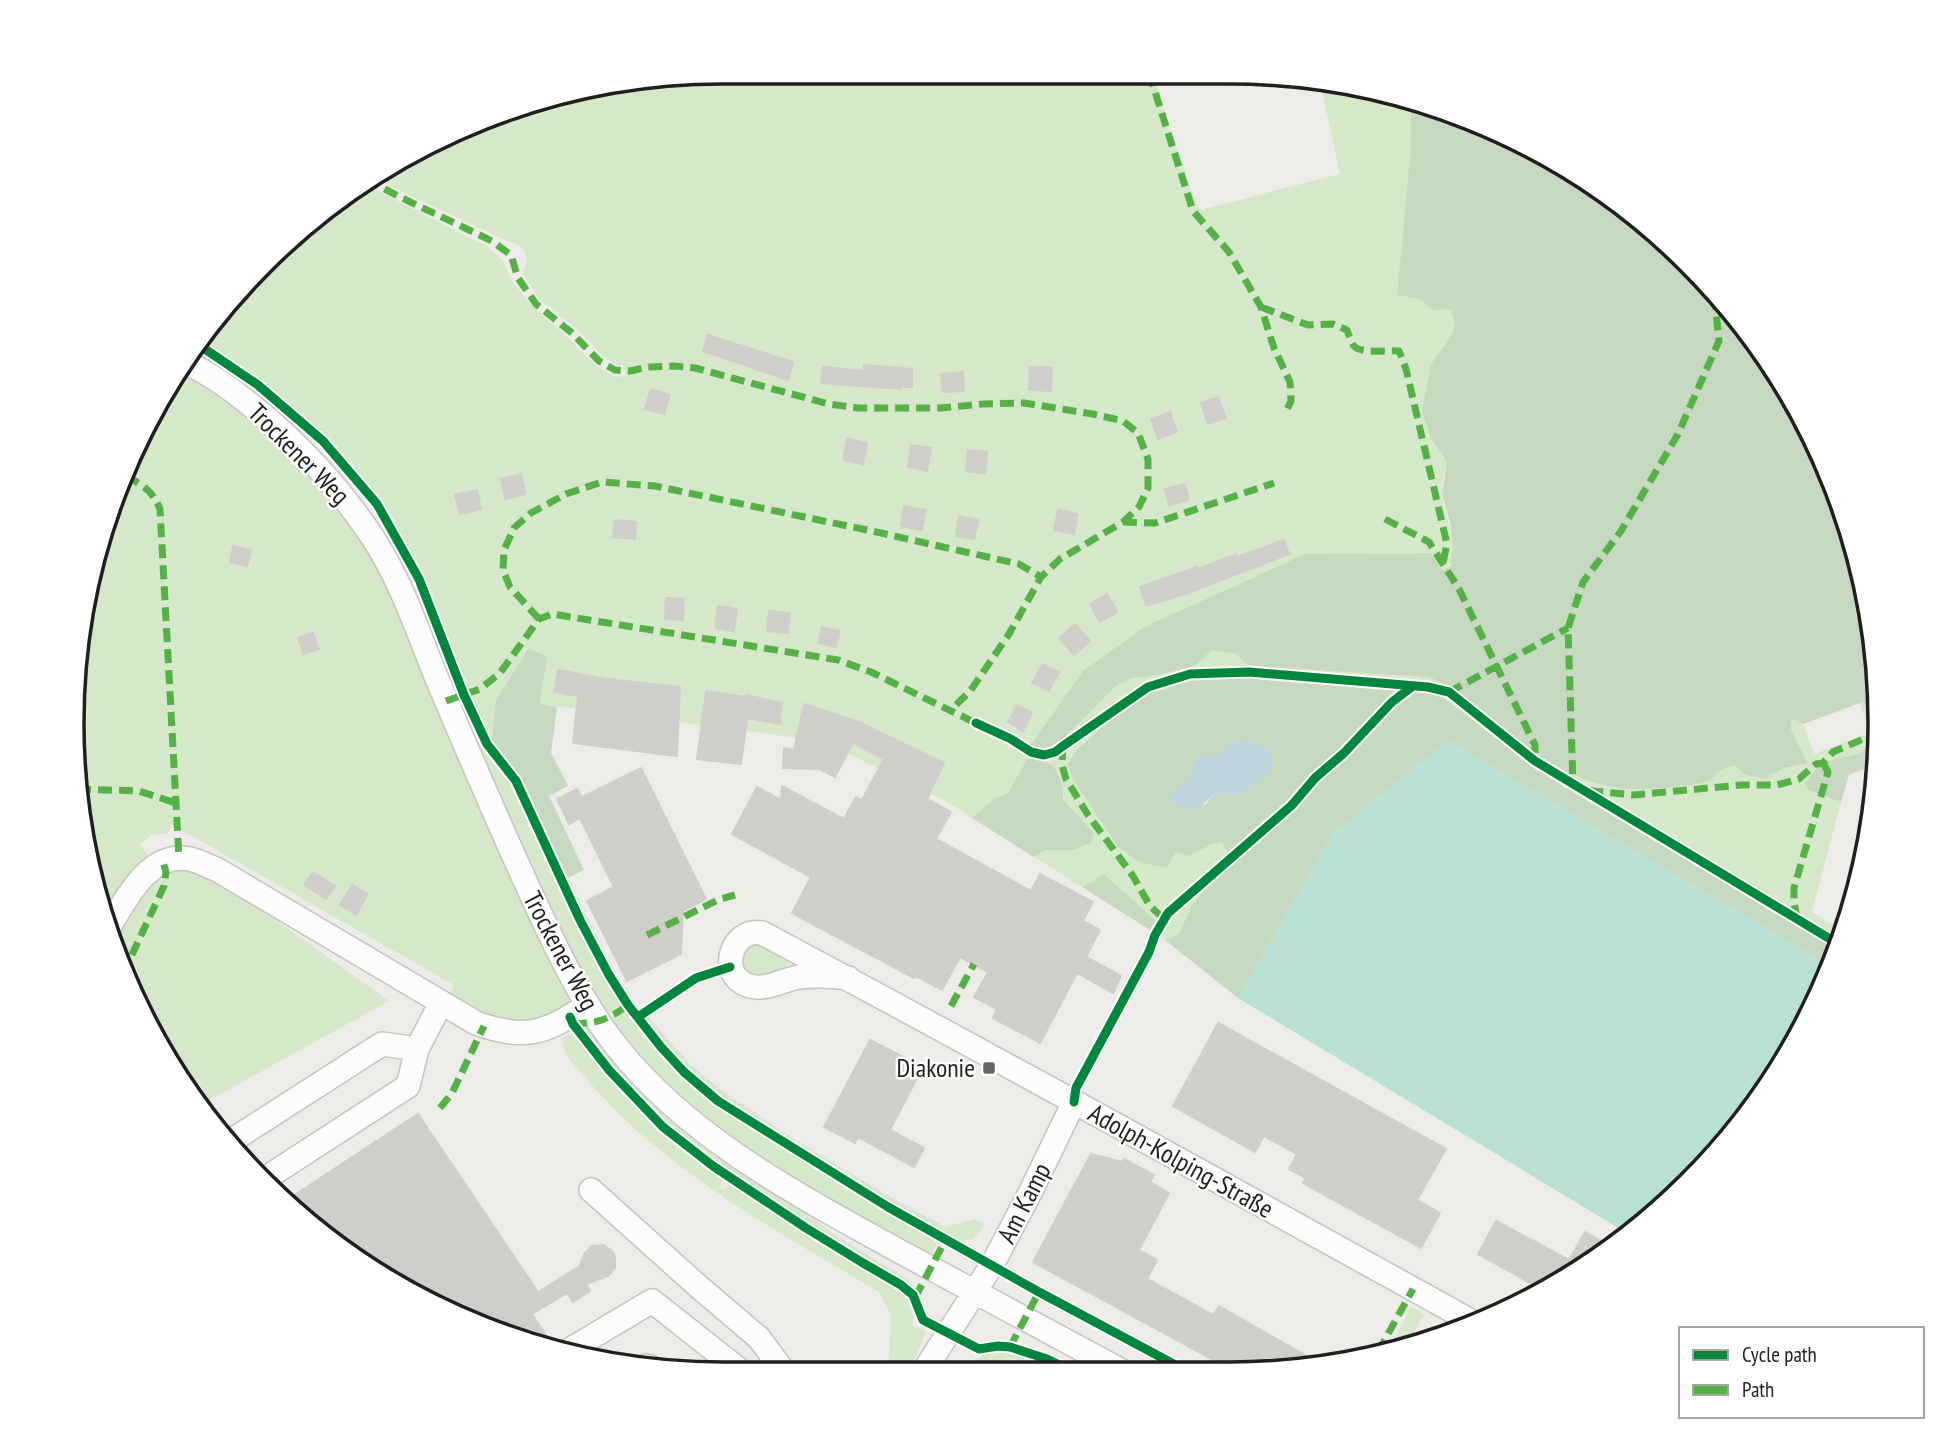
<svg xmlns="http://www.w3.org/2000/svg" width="1952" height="1446" viewBox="0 0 1952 1446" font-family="'PT Sans Narrow',sans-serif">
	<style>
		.grass { fill: #d6e8ca }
		.forest { fill: #c6d9c0; fill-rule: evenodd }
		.pitch { fill: #b8e0d4 }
		.water { fill: #bfd3dd }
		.building { fill: #d0cecb; stroke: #d0ceca; stroke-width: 2 }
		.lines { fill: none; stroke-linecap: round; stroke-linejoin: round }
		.minor-casing { stroke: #c4c4c2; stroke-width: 26 }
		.minor { stroke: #fcfcfc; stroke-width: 23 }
		.quiet { stroke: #55b145; stroke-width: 7; stroke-dasharray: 14 7; stroke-linecap: butt }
		.cycleway-casing { stroke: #fff; stroke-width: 13 }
		.cycleway { stroke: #00873e; stroke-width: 9 }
		.poi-dot { fill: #676765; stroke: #fff; stroke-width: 2.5 }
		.labels { text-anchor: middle; stroke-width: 5; stroke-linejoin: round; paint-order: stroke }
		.street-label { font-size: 26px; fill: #1f1f1f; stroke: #fff }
		.poi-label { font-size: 26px; fill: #1f1f1f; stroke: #fff; text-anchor: end }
		.rim { fill: none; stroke: #1f1f1f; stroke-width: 3.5 }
	</style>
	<rect width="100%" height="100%" fill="#edece8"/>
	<path class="grass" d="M723 72 1154 73 1173 141 1181 156 1190 188 1200 210 1340 174 1320 81 1397 94 1411 100 1410 158 1420 299 1434 311 1451 309 1455 324 1453 333 1431 364V439L1447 461C1445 471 1441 484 1442 494 1443 517 1466 552 1443 571L1431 553 1305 554 1146 626 1060 742 1116 686 1132 678 1154 676 1195 666 1212 650 1235 654 1249 666 1429 677 1447 685 1526 746 1721 768 1735 766 1746 775 1765 779 1784 768 1808 765 1791 730V721L1795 719 1803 724 1814 754 1870 733 1860 703 1878 700 1877 739 1858 754 1834 759 1817 768 1805 783 1808 790 1841 802 1812 912 1845 933 1838 950 1564 787 1430 693 1251 678 1193 680 1150 693 1112 718 1076 751 1067 764 1072 778 1118 847 1140 863 1175 853 1190 856 1210 845 1222 842 1228 853 1214 881 1193 903 1179 934 1165 940 1150 930 1154 920 1104 874 1082 887 1034 857 1045 850H1073L1063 800V786L1027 759 1008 793 995 798 972 818 948 802 822 741 540 704 547 657 492 741 522 779 614 973 639 1008 637 1010 612 974 583 920 519 780 489 742 473 709 476 706 423 579 381 503 326 439 262 381 202 340 233 294 361 182 488 247 504 262 512 281 532 306 569 338 595 365 615 377 626 376 623 365H616L603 356 577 329 540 300 523 274 527 259 523 248 402 192 373 176 554 94Z
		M181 371C213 387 241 410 267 433 316 477 359 527 390 585 397 599 402 615 408 629 429 678 446 729 466 778 498 853 535 925 572 998L568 1007 550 1020 500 1025 449 999 454 985 171 824V829L167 833 152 835 140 844 149 858 107 920 77 808V638L139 435Z
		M472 730 481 747 509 783 575 923 621 1004 607 1014 597 1000 557 930 469 731Z
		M178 868 214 876 389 1001 199 1106 121 972 111 934 146 881Z
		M751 944 762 945 785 957 788 965 785 969 758 978 751 977 742 969C740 955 740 954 751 944Z
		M626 1011 658 1051 680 1075 716 1105 790 1152 940 1240 932 1254 923 1251C868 1222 814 1191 762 1157 735 1140 708 1122 685 1100 659 1077 635 1049 613 1021Z
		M648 1017 690 1064 721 1090 797 1141 892 1198 946 1227 975 1219 985 1225 973 1239 960 1241 955 1239C894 1205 834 1171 776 1134 744 1114 711 1095 685 1069 669 1054 657 1037 644 1020Z
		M580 1026 590 1029 785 1198 841 1239 908 1279 915 1288 911 1290 903 1283 865 1262 809 1226 715 1162 666 1123 612 1069 578 1027Z
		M575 1033C619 1088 664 1137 723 1175L720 1189 725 1190 733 1182C775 1209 816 1238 858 1264 874 1274 896 1281 909 1295 917 1305 916 1313 912 1325L926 1332 909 1371H881L889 1358 891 1316 879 1292C777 1231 668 1173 589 1082 579 1070 562 1055 562 1038Z
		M1411 1307 1424 1314 1410 1339 1414 1342 1389 1349Z
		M998 1350 1011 1353 1048 1370H1039L1013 1358 969 1371H964C974 1359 983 1354 998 1350Z"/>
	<path class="forest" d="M1411 100 1590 181 1745 326 1813 435 1858 554 1879 680 1877 701 1860 703 1803 724 1795 719 1791 721V730L1808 764 1784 768 1765 779 1746 775 1735 766C1716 769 1721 773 1708 781 1702 785 1644 790 1633 789 1574 788 1527 747 1482 712 1465 699 1449 686 1429 677L1249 666 1235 654 1212 650 1195 666 1154 676 1132 678 1116 686 1060 742 1044 750 1030 746 1083 671 1146 626 1305 554 1431 553 1443 571 1450 566 1453 547 1450 522 1442 494 1447 461 1431 439 1422 411 1431 364 1453 333 1455 324 1451 309 1434 311 1420 299 1397 295 1410 158Z
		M529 648 547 657 540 704 557 707 551 753 568 786 549 796 584 870 568 878 522 779 492 741 496 700Z
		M1251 678 1400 690 1430 693 1445 699 1527 763 1564 787 1838 950 1830 966 1448 741 1333 834 1238 998 1165 940 1179 934 1193 903 1214 881 1228 854 1222 842 1210 845 1190 856 1175 853 1167 867 1140 863 1118 847 1072 778 1067 764 1076 751 1112 718 1150 693 1193 680ZM1226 746 1240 794 1215 793 1205 805 1176 788 1190 781 1191 769 1200 756H1216Z
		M1877 739 1876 764 1849 775 1841 802 1808 790 1805 783 1817 768 1834 759 1858 754Z
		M1027 759 1043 760 1054 767 1063 786V800L1094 833 1091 843 1073 850H1045L1034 857 972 818 995 798 1008 793Z
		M1104 874 1155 920 1150 930 1082 887Z"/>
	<path class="pitch" d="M1448 741 1830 966 1793 1048 1719 1152 1630 1235 1238 998 1333 834Z"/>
	<path class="water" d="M1244 739 1268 750 1275 761 1268 773 1240 794 1215 793C1200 809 1194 809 1174 805L1169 797 1176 788 1189 781 1191 769 1200 756H1216L1226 746Z"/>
	<path class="building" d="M708 335 793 362 788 380 703 351Z
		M864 365 912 369V387H901V389L821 383 823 367 864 371Z
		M1030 367 1052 368 1051 391 1029 390Z
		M963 372 964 391 943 392 941 374Z
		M651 389 670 395 664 414 645 409Z
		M1218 397 1226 418 1208 424 1201 403Z
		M1170 412 1177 432 1158 439 1151 419Z
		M847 439 867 443 863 464 843 460Z
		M911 445 931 448 927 471 908 467Z
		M968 450 987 452 985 473 966 471Z
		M521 474 526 494 505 499 501 479Z
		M1185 484 1189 500 1169 505 1165 489Z
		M477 490 481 509 460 514 455 495Z
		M904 506 926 510 922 530 901 526Z
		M1058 510 1078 514 1074 534 1054 530Z
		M959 516 978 520 974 539 956 536Z
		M615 520 636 522 635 539 613 537Z
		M1284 540 1289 554 1188 593 1146 606 1140 587 1197 567 1198 569 1236 554 1237 557Z
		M233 546 251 550 247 566 230 562Z
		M1107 594 1117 612 1100 622 1090 604Z
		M666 598 684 599 683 620 665 619Z
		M718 606 737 609 734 631 715 628Z
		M769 611 790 613 788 633 767 631Z
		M1075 624 1090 641 1074 655 1059 638Z
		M822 627 840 631 836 647 818 643Z
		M313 633 319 649 304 654 298 638Z
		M1042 664 1059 672 1049 691 1032 683Z
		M558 670 606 679 680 687 677 756 573 743 578 696 554 692Z
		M706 691 746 697V695L782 703 780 724 747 718 741 764 697 759Z
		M804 704 861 723 944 763 927 799 951 812 936 839 1031 891 1040 874 1093 902 1083 921 1100 930 1086 957 1121 976 1113 993 1077 973 1040 1043 993 1018 997 1009 974 997 988 972 960 957 942 990 916 976 914 978 792 913 811 877 732 834 757 787 781 800 782 786 844 819 856 797 862 800 884 759 853 743 835 777 820 769 783 768 784 748 794 750Z
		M1017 705 1032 713 1023 731 1008 722Z
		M641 768 706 899 683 911 681 954 627 981 587 901 614 887 580 818 569 824 557 799 577 789 582 797Z
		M313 872 335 886 326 899 304 885Z
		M352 885 368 894 356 915 340 905Z
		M1218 1023 1446 1149 1417 1200 1440 1213 1421 1248 1303 1183 1306 1178 1289 1169 1297 1154 1264 1136 1255 1152 1173 1106Z
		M870 1040 923 1067 890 1130 924 1148 914 1167 858 1137 855 1143 824 1127Z
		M418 1114 538 1292 580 1266 584 1254 592 1246 604 1245 613 1252 615 1257V1268L608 1276 586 1284 590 1291 573 1302 567 1293 532 1314 554 1348 514 1340 398 1287 294 1213 284 1202Z
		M1091 1154 1122 1162 1124 1159 1154 1175 1150 1182 1169 1193 1139 1250 1157 1260 1147 1279 1213 1315 1219 1306 1324 1366 1314 1369H1230L1033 1262Z
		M1496 1221 1569 1260 1585 1232 1613 1247 1541 1289 1478 1254Z"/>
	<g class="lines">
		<defs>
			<path id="minor" d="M187 363C217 377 244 399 269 420 309 455 344 494 373 538 400 579 417 629 435 674 465 745 495 815 527 885 552 940 579 999 617 1047 690 1139 798 1195 899 1251 973 1291 1047 1330 1120 1370
				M109 927C126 899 149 851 190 859 199 861 207 866 216 869L476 1023C526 1041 545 1033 588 1005
				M848 978C831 976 816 975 799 977 782 980 764 992 747 985 717 974 732 927 762 933 1002 1061 1240 1193 1478 1325
				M228 1143 382 1044 417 1049
				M263 1180 408 1086 417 1049 441 1003
				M591 1190 699 1287 759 1338 784 1372
				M568 1351 652 1301 742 1372
				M645 1366 650 1367
				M924 1371 992 1265 1031 1191 1074 1102"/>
		</defs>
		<use href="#minor" class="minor-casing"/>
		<use href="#minor" class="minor"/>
		<path class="quiet" d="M1149 73 1193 211 1229 252 1261 307 1274 348 1290 382 1291 401 1285 414
			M366 179 400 197 492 241 511 255 518 278 536 304 572 333 599 361 615 370 630 371 647 367 674 366 695 368 829 404 858 408H941L983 404 1024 403 1093 414 1123 421 1138 433 1148 459V488L1139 507 1123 522 1060 559 1041 577 1009 634 971 690 951 710
			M1713 296 1715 301 1719 341 1678 434 1621 531 1583 582 1568 628 1573 785 1593 791 1634 795 1741 785H1777L1799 779 1816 764 1823 763 1833 752 1877 733
			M1261 307 1308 325 1333 324 1347 330C1349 335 1351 342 1354 346 1360 354 1388 350 1399 351L1406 369 1447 544 1443 563
			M126 476C144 486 152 490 160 509L179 858
			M1385 519 1429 542 1459 589 1535 745V761
			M1123 522 1155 523 1274 483
			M539 619 510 587 503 570 504 550 514 528 531 513 566 494 602 482 655 486 872 531 1019 564 1041 577
			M1449 692 1568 628
			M446 701 480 689 500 673 539 619 552 614 838 660 871 672 980 725
			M1063 746 1062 765 1066 779 1088 815 1133 876 1150 906 1164 919
			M77 789 139 791 176 803
			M1797 919 1794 901V888L1828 772 1823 763
			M647 935 720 899 735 895
			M123 974 164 886 166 872 163 862
			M951 1006 974 964
			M573 1024C598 1023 608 1020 628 1005
			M440 1108 452 1093 484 1026
			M913 1295 918 1292 946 1239
			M1010 1347 1039 1292
			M1378 1352 1413 1289"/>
		<defs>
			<path id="cycleway" d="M199 345 258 385 323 441 377 504 419 579 464 695 487 744 516 781 580 920 609 975 628 1005 661 1047 684 1072 718 1101 888 1207 1039 1292 1183 1369
				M976 723 1011 739 1031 752 1044 755 1055 752 1063 746 1148 687 1190 674 1249 672 1428 687 1449 692 1535 761 1840 945
				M570 1017 573 1024 609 1070 663 1127 713 1166 806 1228 863 1263 901 1285 913 1295 923 1320 979 1349 998 1346 1010 1347 1047 1359 1070 1370
				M638 1017 696 978 730 967
				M1074 1102 1076 1088 1149 952 1155 935 1168 913 1292 805 1315 778 1344 753 1392 702 1413 686"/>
		</defs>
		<use href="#cycleway" class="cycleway-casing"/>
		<use href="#cycleway" class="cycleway"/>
	</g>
	<rect class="poi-dot" x="982" y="1061" width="14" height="14" rx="3.5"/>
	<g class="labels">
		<g class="street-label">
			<text transform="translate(299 454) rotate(45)" y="9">Trockener Weg</text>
			<text transform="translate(561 951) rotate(62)" y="9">Trockener Weg</text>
			<text transform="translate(1181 1161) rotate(29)" y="9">Adolph-Kolping-Straße</text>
			<text transform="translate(1024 1203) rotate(-63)" y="9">Am Kamp</text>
		</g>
		<g class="poi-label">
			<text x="975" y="1077">Diakonie</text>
		</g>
	</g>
	<path d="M0 0H1952V1446H0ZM723 84H1229A639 639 0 0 1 1868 723V723A639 639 0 0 1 1229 1362H723A639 639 0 0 1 84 723V723A639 639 0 0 1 723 84Z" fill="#fff" fill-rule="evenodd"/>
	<path class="rim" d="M723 84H1229A639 639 0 0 1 1868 723V723A639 639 0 0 1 1229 1362H723A639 639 0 0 1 84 723V723A639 639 0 0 1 723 84Z"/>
	<rect x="1679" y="1327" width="245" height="91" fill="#ffffff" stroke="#a5a5a5" stroke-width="2"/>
	<rect x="1693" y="1350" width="35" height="10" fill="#00873e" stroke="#a5a5a5" stroke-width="2"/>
	<text x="1742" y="1362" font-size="21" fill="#1f1f1f">Cycle path</text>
	<rect x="1693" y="1385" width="35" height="10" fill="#55b145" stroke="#a5a5a5" stroke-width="2"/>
	<text x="1742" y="1397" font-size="21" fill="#1f1f1f">Path</text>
</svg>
